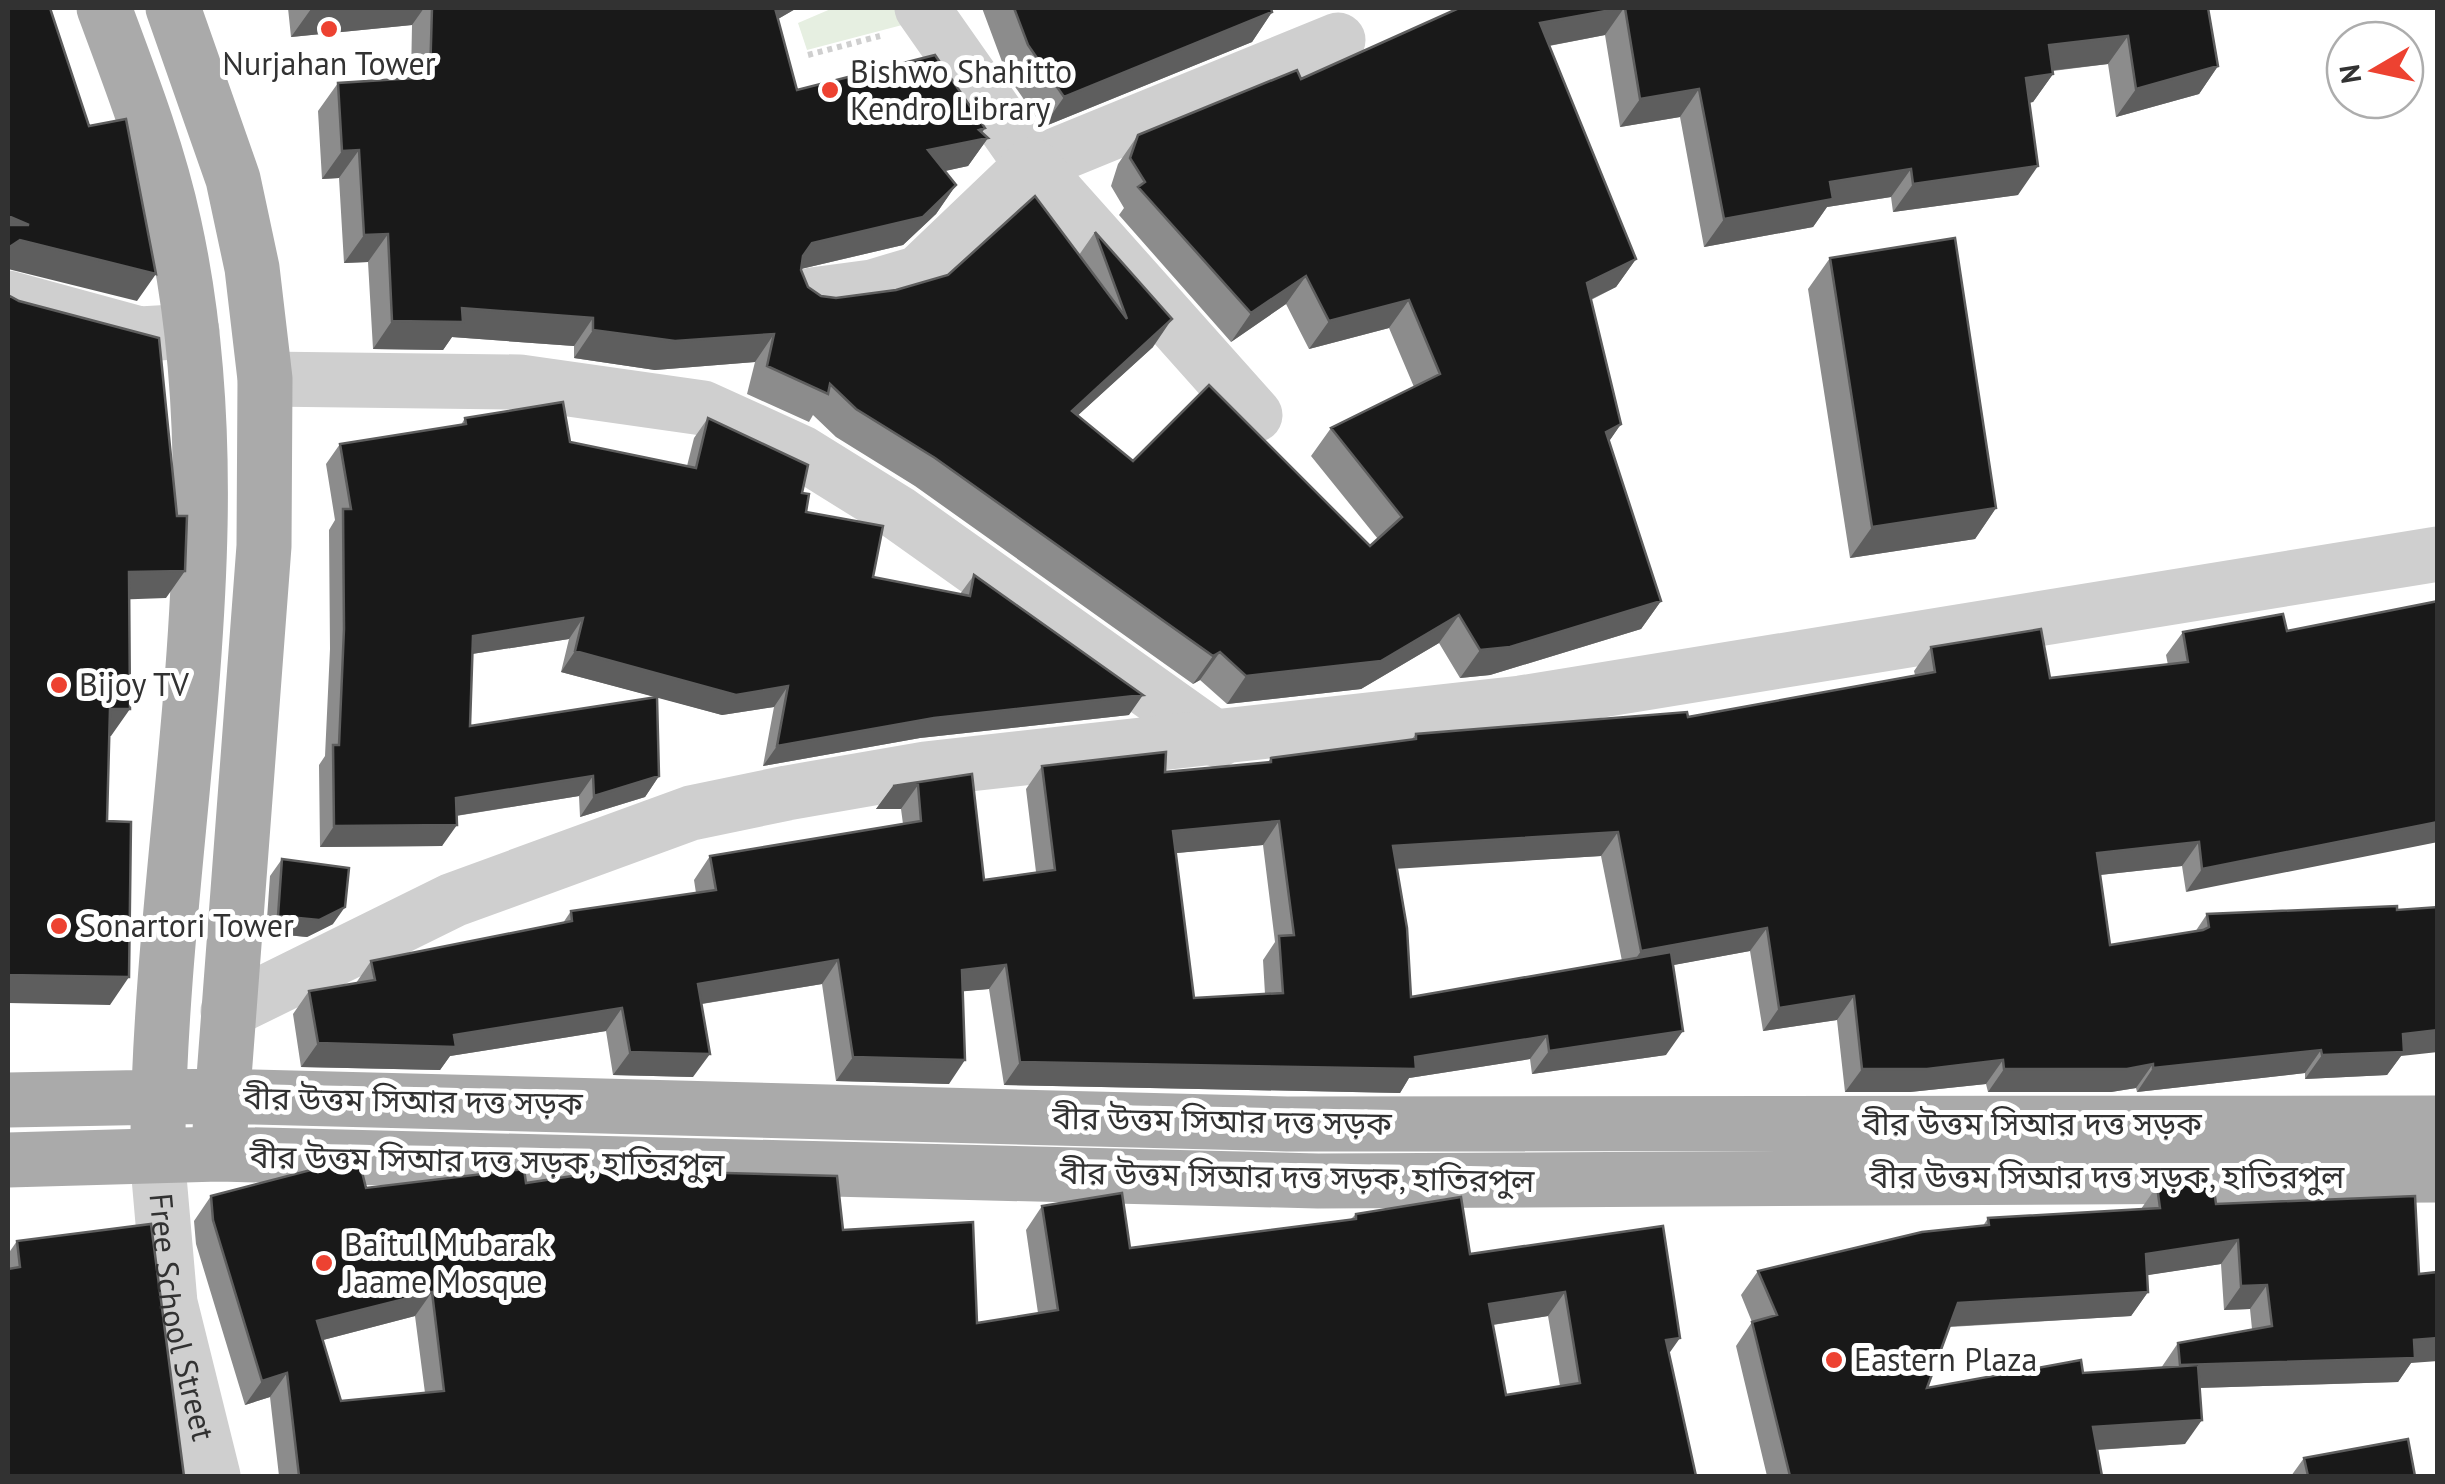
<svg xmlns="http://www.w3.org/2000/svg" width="2445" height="1484" viewBox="0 0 2445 1484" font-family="'PT Sans','Noto Sans Bengali',sans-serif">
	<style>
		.green { fill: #e6efe1 }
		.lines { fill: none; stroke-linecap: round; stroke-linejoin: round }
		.path { stroke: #cfcfcf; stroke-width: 6; stroke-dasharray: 5 5; stroke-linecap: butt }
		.minor { stroke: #cfcfcf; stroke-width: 55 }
		.major { stroke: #aaa; stroke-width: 55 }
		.wall { fill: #8c8c8c; fill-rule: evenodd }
		.shaded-wall { fill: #5e5e5e }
		.building { fill: #191919; stroke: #5e5e5e; stroke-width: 2.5; fill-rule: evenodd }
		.poi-dot { fill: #ed4231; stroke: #fff; stroke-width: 4 }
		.labels { text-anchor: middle; stroke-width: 10; stroke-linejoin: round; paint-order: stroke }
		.poi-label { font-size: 32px; fill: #323232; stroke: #fff; text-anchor: start }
		.street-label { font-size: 32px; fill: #323232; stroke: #fff }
	</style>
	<rect width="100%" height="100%" fill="#fff"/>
	<path class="green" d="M833 8H896L906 24 807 50 798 23Z"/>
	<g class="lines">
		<path class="path" d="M808 55 880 36"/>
		<g class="minor">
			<path d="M922 8 1032 165 1338 40"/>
			<path d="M812 295 872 287 919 273 1032 165 1255 415"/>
			<path d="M8 298 140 334 192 331"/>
			<path d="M265 379 520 382 703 408 802 453 897 512 1218 740"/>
			<path d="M228 1011 453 900 691 813 787 793 925 769 1521 703 2438 554"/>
			<path id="s1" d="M157 1154 170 1303 213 1476"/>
		</g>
		<path class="major" d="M104 8C130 78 158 150 174 224 240 524 162 830 158 1131
			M173 8 233 179 252 268 265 379 264 546 220 1130
			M8 1100 220 1096 1287 1124 2438 1123
			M8 1160 219 1154 1318 1181 2438 1175"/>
	</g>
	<path class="wall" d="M288 8H797L778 19 797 90 985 128 982 133 988 138 968 166 944 171 956 185 936 214 903 245 801 269 808 287 821 296 836 298 896 290 1079 255 1095 232 1153 347 1078 415 1133 461 1370 546 1378 539 1311 456 1331 428 1414 387 1389 328 1309 349 1286 304 1231 342 1119 215 1124 208 1111 186 1118 164 1138 135 1301 79 1459 8H2208L2218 66 2199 94 2116 117 2108 64 2053 71V74L2033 102 2029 103 2018 195 1893 212 1891 197 1827 207 1813 227 1704 247 1680 117 1620 127 1605 35 1549 46 1636 259 1616 287 1591 300 1621 424 1609 441 1661 601 1641 629 1490 675 1460 678 1439 643 1361 689 1227 704 1200 680 1193 684 915 486 836 437 813 415 809 422 747 394 755 362 655 370 574 358V346L452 337 443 350 373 349 368 262 344 263 339 178 322 179 318 111 338 83 411 78 412 25 291 37Z
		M982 8H1271L1272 12 1252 42 1043 127 1007 75Z
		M1830 258 1996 508 1975 539 1850 558 1808 289Z
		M465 418 570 442 687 466 694 438 708 418 802 493 806 512 873 577 960 594 974 575 1129 715 920 738 763 766 774 707 722 715 657 697 659 776 645 797 580 817 579 796 456 816 442 846 320 847 319 765 325 756 330 649 329 530 335 520 326 464 340 444 461 425ZM569 639 561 672 656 697 470 726 472 654Z
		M2438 601 2186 892 2182 866 2100 875 2110 945 2195 932 2207 914 2401 1056 2387 1075 2305 1079V1073L2137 1092 2136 1088 2111 1092H1988L1986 1084 1910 1092H1845L1837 1020 1763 1031 1750 951 1673 965 1666 1055 1532 1074 1530 1059 1409 1078 1400 1093 1004 1085 989 989 963 991 949 1084 836 1081 822 984 702 1004 693 1077 613 1075 606 1031 450 1056 440 1070 301 1067 293 1014 309 991 356 983 371 961 563 923 571 911 696 893 694 880 710 856 903 824 901 809H876L893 786 972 774 984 880 1036 872 1026 789 1042 766 1165 772 1268 762 1271 758 1412 739 1416 734 1688 717 1915 675 1914 671 1931 647 2050 678 2168 665 2166 655 2183 632 2287 631ZM1263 845 1275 942 1263 960 1265 994 1194 998 1176 853ZM1601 856 1622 961 1411 997 1397 868Z
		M282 859 333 924 307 937 266 933 270 876Z
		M526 1183 843 1230 977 1323 1038 1313 1026 1230 1042 1206 1130 1248 1351 1219 1356 1214 1470 1254 1663 1226 1669 1354 1696 1476H279L270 1397 245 1405 196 1244 194 1221 211 1196 366 1188ZM415 1316 425 1393 341 1401 323 1340ZM1548 1316 1560 1386 1506 1395 1493 1325Z
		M2157 1186 2216 1204 2411 1363 2398 1382 2199 1388 2185 1444 2097 1450 2101 1476H1767L1736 1346 1752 1322 1741 1295 1758 1271 1983 1226 1988 1218 2141 1209ZM2221 1264 2224 1310 2250 1309 2252 1329 2178 1343 2161 1368 1927 1388 1950 1327 2131 1316 2148 1292 2147 1275Z
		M17 1241 184 1476H8V1254Z
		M2304 1458 2415 1476H2291Z"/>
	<path class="shaded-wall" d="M326 8H424L412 25 291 37 311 9Z
		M772 8H797L754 33Z
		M1624 8 1605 35 1521 51 1540 23Z
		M1272 12 1252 42 1043 127 1064 97Z
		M2128 36 2108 64 2030 73 2049 45Z
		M2218 66 2199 94 2116 117 2136 89Z
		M2053 74 2033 102 2006 106 2026 78Z
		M1699 89 1680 117 1620 127 1640 99Z
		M985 128 976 140 988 138 968 166 909 179 928 150Z
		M359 150 339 178 322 179 342 151Z
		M2038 166 2018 195 1893 212 1913 184Z
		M1911 169 1891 197 1827 207 1813 227 1704 247 1724 219 1830 182Z
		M956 185 936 214 903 245 792 271 812 243Z
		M8 216 29 225 20 240 156 274 137 301 8 269Z
		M388 234 368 262 344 263 364 235Z
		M1636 259 1616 287 1567 311 1587 283Z
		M1306 276 1286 304 1231 342 1251 313Z
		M1409 300 1389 328 1309 349 1329 321Z
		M462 308 593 318 574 346 452 337 443 350 373 349 392 321Z
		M1172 319 1153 347 1052 439 1072 411Z
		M593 330 774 334 755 362 655 370 574 358Z
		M1621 424 1601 453 1606 432Z
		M1996 508 1975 539 1850 558 1872 527Z
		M185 571 166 598 110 600 129 572Z
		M1661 601 1641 629 1490 675 1460 678 1480 650Z
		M1459 615 1439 643 1361 689 1227 704 1246 676Z
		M583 618 569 639 459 656 473 636Z
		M575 651 788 686 774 707 722 715 561 672Z
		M1220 652 1200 680 1193 684 1213 656Z
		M1143 695 1129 715 920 738 763 766 777 746 934 718Z
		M110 709H130L111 736H91Z
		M593 776 579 796 442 818 456 798Z
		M659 776 645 797 580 817 594 796Z
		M918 785 901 809H876L893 786Z
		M1279 821 1263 845 1156 855 1173 831Z
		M2438 822V842L2186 892 2202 869Z
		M457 825 442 846 320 847 334 826Z
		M1618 832 1601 856 1377 870 1393 846Z
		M2199 842 2182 866 2081 877 2097 853Z
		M345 907 333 924 307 937 266 933 278 916Z
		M1767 928 1750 951 1625 974 1641 951Z
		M838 960 822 984 682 1007 698 984Z
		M1006 965 989 989 945 993 962 970Z
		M8 975 129 977 110 1005 8 1003Z
		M1854 996 1837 1020 1763 1031 1779 1008Z
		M622 1008 606 1031 450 1056 440 1070 301 1067 318 1043 454 1035Z
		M2438 1030V1052L2401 1056 2387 1075 2305 1079 2322 1055 2403 1034Z
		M1683 1031 1666 1055 1532 1074 1549 1051Z
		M1547 1036 1530 1059 1409 1078 1400 1093 1004 1085 1020 1062 1415 1057Z
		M2321 1050 2305 1073 2137 1092 2153 1068Z
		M630 1052 710 1054 693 1077 613 1075Z
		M853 1057 965 1060 949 1084 836 1081Z
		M2003 1060 1986 1084 1910 1092H1845L1862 1069Z
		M2153 1064 2136 1088 2111 1092H1988L2004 1069Z
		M2238 1240 2221 1264 2129 1278 2146 1254Z
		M2267 1285 2250 1309 2224 1310 2241 1286Z
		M432 1292 415 1316 300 1346 317 1321Z
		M1565 1292 1548 1316 1472 1328 1489 1304Z
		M2148 1292 2131 1316 1941 1327 1958 1303Z
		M1680 1338 1663 1362 1666 1340Z
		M2438 1338V1361L2411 1363 2398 1382 2163 1389 2180 1365Z
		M287 1373 270 1397 245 1405 262 1381Z
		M2202 1420 2185 1444 2076 1451 2093 1427Z"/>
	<path class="building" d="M8 8H50L89 126 126 119 156 274 20 240 8 248V225H29L8 216Z
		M432 8H775L797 90 935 55 985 128 979 130 988 138 928 150 956 185 923 217 812 243 803 256 801 270 808 287 821 296 836 298 896 290 948 275 1035 196 1127 319 1095 232 1172 319 1072 411 1133 461 1209 385 1370 546 1402 517 1331 428 1440 374 1409 300 1329 321 1306 276 1251 313 1138 187 1145 182 1130 158 1138 135 1297 70 1301 79 1459 8H1622L1540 23 1636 259 1587 283 1621 424 1606 432 1661 601 1510 647 1480 650 1459 615 1381 661 1246 676 1220 652 1213 656 935 458 856 409 830 384 828 394 767 366 774 334 675 341 593 330V318L462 308 463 322 392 321 388 234 364 235 359 150 342 151 338 83 430 77Z
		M1014 8H1271L1272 12 1064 97 1028 45Z
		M1625 8H2208L2218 66 2136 89 2128 36 2049 45 2053 74 2026 78 2038 166 1913 184 1911 169 1830 182 1833 199 1724 219 1699 89 1640 99Z
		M1955 238 1996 508 1872 527 1830 258Z
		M8 295 19 301 159 338 177 516H187L185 571 129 572 130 709H110L107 821 131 822 129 977 8 975Z
		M563 402 570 442 696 468 708 418 808 465 802 493 809 494 806 512 883 526 873 577 970 596 974 575 1143 695 934 718 777 746 788 686 736 695 575 651 583 618 473 636 470 726 657 697 659 776 594 796 593 776 456 798 457 825 334 826 333 745H339L344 629 343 509H351L340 444 466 424 465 418Z
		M2438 601V822L2202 869 2199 842 2097 853 2110 945 2203 930 2209 927 2207 914 2397 906V910L2438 907V1030L2403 1034 2404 1052 2322 1055 2321 1050 2153 1068V1064L2127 1069H2004L2003 1060 1927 1069H1862L1854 996 1779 1008 1767 928 1641 951 1618 832 1393 846 1407 928 1411 997 1671 952 1683 1031 1549 1051 1547 1036 1415 1057 1416 1069 1020 1062 1006 965 962 970 965 1060 853 1057 838 960 698 984 710 1054 630 1052 622 1008 454 1035 456 1047 318 1043 309 991 375 980 371 961 572 921 571 911 716 890 710 856 921 821 918 785 893 786 972 774 984 880 1055 870 1042 766 1166 752 1165 772 1271 762V758L1416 739V734L1687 712 1688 717 1935 672 1931 647 2041 629 2050 678 2188 662 2183 632 2283 614 2287 631ZM1279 821 1294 935 1279 936 1283 993 1194 998 1173 831Z
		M282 859 349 868 345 907 319 920 278 916Z
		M334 1164H360L366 1188 524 1169 526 1183 612 1170 837 1176 843 1230 973 1222 977 1323 1058 1310 1042 1206 1122 1193 1130 1248 1356 1219V1214L1461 1197 1470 1254 1663 1226 1680 1338 1666 1340 1696 1476H299L287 1373 262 1381 213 1220 211 1196ZM432 1292 444 1391 341 1401 317 1321ZM1565 1292 1580 1383 1506 1395 1489 1304Z
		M2213 1183 2216 1204 2415 1196 2419 1274 2438 1272V1338L2414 1340 2415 1358 2180 1365 2178 1343 2272 1326 2267 1285 2241 1286 2238 1240 2146 1254 2148 1292 1958 1303 1927 1388 2081 1360 2083 1373 2198 1365 2202 1420 2093 1427 2102 1476H1790L1752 1322 1777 1315 1758 1271 1922 1232 1989 1225 1988 1218 2160 1208 2157 1186 2175 1184Z
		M151 1224 184 1476H8V1269L20 1267 17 1241Z
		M2408 1439 2415 1476H2308L2304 1458Z"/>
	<g class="poi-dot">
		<circle cx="329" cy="29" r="10"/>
		<circle cx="830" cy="90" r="10"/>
		<circle cx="59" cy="685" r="10"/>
		<circle cx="59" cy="926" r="10"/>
		<circle cx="324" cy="1263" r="10"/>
		<circle cx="1834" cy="1360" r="10"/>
	</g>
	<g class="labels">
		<g class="poi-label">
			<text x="329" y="75" text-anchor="middle">Nurjahan Tower</text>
			<text x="850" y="83">Bishwo Shahitto<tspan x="850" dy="37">Kendro Library</tspan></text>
			<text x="79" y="696">Bijoy TV</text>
			<text x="79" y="937">Sonartori Tower</text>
			<text x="344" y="1256">Baitul Mubarak<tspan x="344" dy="37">Jaame Mosque</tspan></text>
			<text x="1854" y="1371">Eastern Plaza</text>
		</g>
		<g class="street-label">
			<text transform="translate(413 1101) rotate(1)" y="11">বীর উত্তম সিআর দত্ত সড়ক</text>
			<text transform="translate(1222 1121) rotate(1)" y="11">বীর উত্তম সিআর দত্ত সড়ক</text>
			<text x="2032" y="1135">বীর উত্তম সিআর দত্ত সড়ক</text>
			<text transform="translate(487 1161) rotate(1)" y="11">বীর উত্তম সিআর দত্ত সড়ক, হাতিরপুল</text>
			<text transform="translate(1297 1177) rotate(1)" y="11">বীর উত্তম সিআর দত্ত সড়ক, হাতিরপুল</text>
			<text x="2107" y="1188">বীর উত্তম সিআর দত্ত সড়ক, হাতিরপুল</text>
			<text dy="11" stroke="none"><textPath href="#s1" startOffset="165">Free School Street</textPath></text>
		</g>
	</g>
	<rect width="2445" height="1484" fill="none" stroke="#323232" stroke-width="20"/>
	<g transform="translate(2375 70) rotate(261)"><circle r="48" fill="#ffffff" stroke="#adadad" stroke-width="2.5"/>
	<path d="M0-8L18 38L0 25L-18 38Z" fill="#ed4231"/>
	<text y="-15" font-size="28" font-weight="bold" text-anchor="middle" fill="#323232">N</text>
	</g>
</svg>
